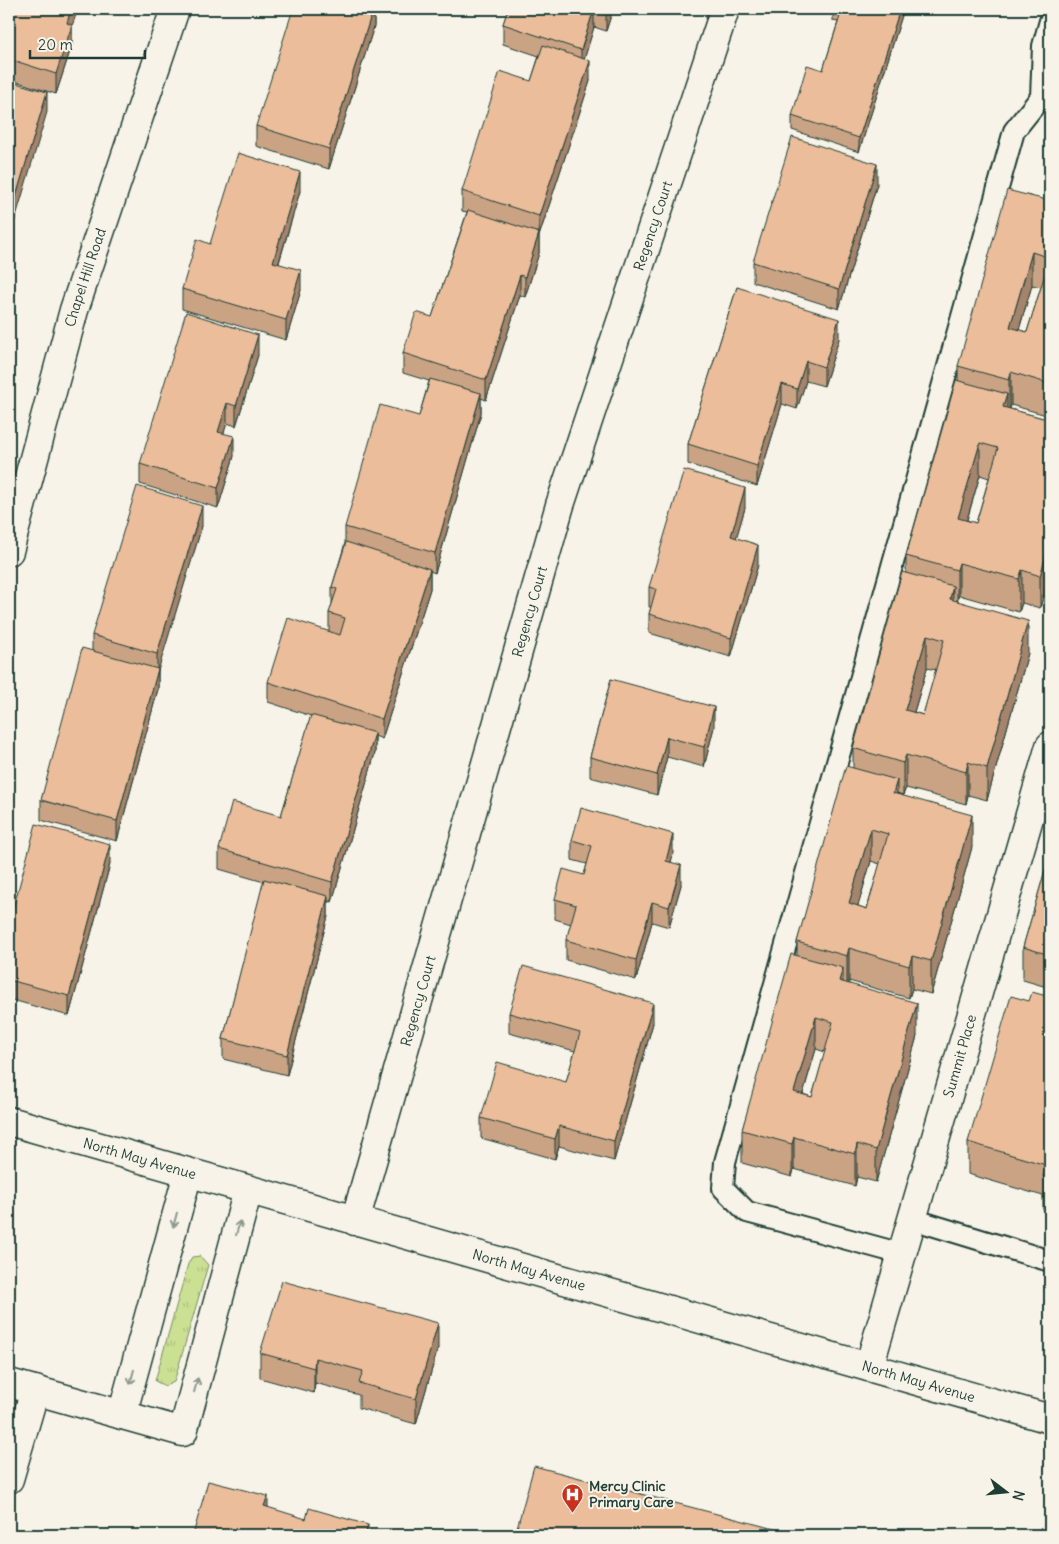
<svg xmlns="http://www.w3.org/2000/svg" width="1059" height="1544" viewBox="0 0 1059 1544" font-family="Delius,sans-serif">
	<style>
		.grass { fill: url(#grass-tufts); stroke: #768e64 }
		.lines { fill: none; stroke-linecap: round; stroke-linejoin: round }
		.service-casing { stroke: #1f3d34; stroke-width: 24 }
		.minor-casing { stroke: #1f3d34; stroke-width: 31 }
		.secondary-casing { stroke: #1f3d34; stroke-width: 31 }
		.service { stroke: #f7f3e8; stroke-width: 20 }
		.minor { stroke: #f7f3e8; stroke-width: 28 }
		.secondary { stroke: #f7f3e8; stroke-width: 28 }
		.wall { fill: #caa385; stroke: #1f3d34; fill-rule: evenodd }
		.shaded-wall { fill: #a4846c; stroke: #1f3d34 }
		.building { fill: #ebbd9b; stroke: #1f3d34; fill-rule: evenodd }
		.oneway { stroke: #8b988e }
		.labels { text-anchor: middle; stroke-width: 4; stroke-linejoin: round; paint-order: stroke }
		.street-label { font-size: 14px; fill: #1f3d34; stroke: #f7f3e8 }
		.poi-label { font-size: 14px; font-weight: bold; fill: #1f3d34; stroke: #f7f3e8; text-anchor: start }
	</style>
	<defs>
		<pattern id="grass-tufts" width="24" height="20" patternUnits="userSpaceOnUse" patternTransform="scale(1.25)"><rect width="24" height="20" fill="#cce094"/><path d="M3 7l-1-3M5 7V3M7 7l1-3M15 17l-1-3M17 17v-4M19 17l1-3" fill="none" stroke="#afc180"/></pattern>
	</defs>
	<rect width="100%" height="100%" fill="#f7f3e8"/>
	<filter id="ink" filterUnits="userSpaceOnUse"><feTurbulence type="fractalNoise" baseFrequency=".02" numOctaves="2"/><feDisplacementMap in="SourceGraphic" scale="10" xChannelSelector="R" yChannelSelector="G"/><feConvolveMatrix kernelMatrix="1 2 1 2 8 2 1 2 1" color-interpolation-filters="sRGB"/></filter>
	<g filter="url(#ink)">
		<path class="grass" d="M200 1256 208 1265 174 1382 165 1386 155 1381 188 1264 192 1257Z"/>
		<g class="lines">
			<defs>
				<path id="service" d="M1041 97 1043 46 1050 21
					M912 1219 1050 1261
					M902 1254 747 1212 723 1188 725 1162 1014 131 1041 97 1050 100"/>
				<g id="minor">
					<path id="s1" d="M9 551 74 310 175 9"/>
					<path id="s2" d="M355 1221 560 505 725 9"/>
					<path id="s3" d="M869 1367 1050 746"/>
					<path d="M9 1383 183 1432 248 1190"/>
					<path d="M122 1415 188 1173"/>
					<path d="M9 1479 35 1390"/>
				</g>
				<g id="secondary">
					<path id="s4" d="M9 1121 1050 1419"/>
				</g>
			</defs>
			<use href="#service" class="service-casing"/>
			<use href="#minor" class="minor-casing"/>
			<use href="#secondary" class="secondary-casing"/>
			<use href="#service" class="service"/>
			<use href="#minor" class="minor"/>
			<use href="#secondary" class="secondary"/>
		</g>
		<path class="wall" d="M9 9 72 26V45L56 94 9 79Z
			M374 9V26L329 169 256 146V126Z
			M508 9H613L606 31 594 27 584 59 590 81 539 236V253L525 297 520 295 486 400 481 398V413L435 573 430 571V589L382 739 375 736V753L332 902 328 901V916L287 1075 223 1059V1039L264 882 219 869V849L281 816 311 716 268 702V682L329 632V613L332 606V587L345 543V527L419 416 429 381 403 373V353L432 317 467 212 462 211V191L531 81 539 56 503 44V24Z
			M833 9H904L859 152 792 130V116L823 70 838 22 833 21Z
			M877 184 839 309 753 282V262Z
			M300 191 279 263 301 290 286 340 182 309V289L210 244Z
			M1050 201V416L1011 405 1010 409 1050 420V574L1040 608 1022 603 1019 612 959 595 957 601 1028 653 987 800 968 795 966 804 906 788 903 795 897 793 972 847 931 994 912 989 909 998 849 981V984L917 1036 876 1182 857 1177 855 1186 794 1169 792 1177 742 1163V1130L797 956V942L853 768V748L906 573V556L958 380V366ZM1032 285 1041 287 1027 332 1019 330ZM980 475 989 478 976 523 967 520ZM927 668 936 670 923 715 914 712ZM871 861 880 864 867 909 858 906ZM816 1049 825 1052 812 1097 803 1094Z
			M737 287 839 339 824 386 806 381 797 409 782 404 757 486 688 464V444Z
			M258 355 236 426 227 423 223 434 234 456 218 508 140 484V464Z
			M745 508 736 538 758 565 731 657 649 633V614L651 607H649V587Z
			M202 526 158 669V689L117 841 41 820V800L92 651V635Z
			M611 679 714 727 704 767 667 757 657 795 590 777V757Z
			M572 840 673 854 671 862 681 885 669 927 652 922 636 980 566 960V940L571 924 555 919V899L584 875 587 864 572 860Z
			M1050 853V988L1023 980V947Z
			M110 864 69 1016 9 999V924Z
			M1050 997V1212L1043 1210V1196L968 1174V1142L1029 1001Z
			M509 1013 653 1023 614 1161 559 1146 555 1159 481 1138V1118L566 1082 575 1051 509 1033Z
			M438 1348 416 1424 359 1408V1395L315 1383 314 1393 260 1378V1353Z"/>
		<path class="shaded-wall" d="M71 9H78L72 26V45L56 94V74L67 23Z
			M373 9H374V26L329 169V149Z
			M594 9V27L581 70V50Z
			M607 9H613L606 31V11Z
			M900 9H904L859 152V138Z
			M590 61V81L539 236V216Z
			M47 92V112L9 240V220Z
			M877 164V184L839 309V289Z
			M300 172V191L273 282V262Z
			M539 233V253L525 297V277Z
			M1032 252V285L1010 360V327Z
			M301 270V290L286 340V320Z
			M520 275V295L486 400V380Z
			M839 319V339L824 386V367Z
			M258 335V355L236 426V406Z
			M806 361V381L797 409V389Z
			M1011 372V405L1009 412V380Z
			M782 384V404L757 486V466Z
			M481 393V413L435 573V553Z
			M1007 394V427L1003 407Z
			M227 403V423L218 452V432Z
			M234 436V456L218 508V488Z
			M980 443V475L958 550V518Z
			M745 488V508L731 556V536Z
			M202 506V526L157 674V654Z
			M1050 541V574L1040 608V576Z
			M758 545V565L731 657V638Z
			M959 563V595L957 603V570Z
			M430 569V589L382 739V719Z
			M1022 570V603L1019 612V579Z
			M953 586V619L950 599Z
			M1028 621V653L987 800V768Z
			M927 635V668L905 742V710Z
			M158 669V689L117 841V821Z
			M714 707V727L704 767V747Z
			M375 733V753L332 902V882Z
			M667 737V757L657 795V775Z
			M906 755V788L903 795V763Z
			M968 762V795L966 804V772Z
			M897 780V812L893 793Z
			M972 815V847L931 994V961Z
			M871 829V861L849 936V903Z
			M673 834V854L666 881V861Z
			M110 844V864L69 1016V996Z
			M681 865V885L669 927V907Z
			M328 896V916L287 1075V1055Z
			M652 902V922L636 980V960Z
			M849 948V981L847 989V956Z
			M912 956V989L909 998V966Z
			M843 968V1001L839 981Z
			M653 1003V1023L614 1161V1141Z
			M917 1003V1036L876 1182V1150Z
			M816 1017V1049L794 1124V1092Z
			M559 1126V1146L555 1159V1139Z
			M794 1137V1169L792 1177V1144Z
			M857 1144V1177L855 1186V1154Z
			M438 1323V1348L416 1424V1399Z
			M315 1358V1383L314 1393V1368Z
			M268 1496V1521L264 1506Z
			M368 1525V1535H365Z"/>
		<path class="building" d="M9 9H71L67 23 72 25 56 74 9 59Z
			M293 9H373L329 149 256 126Z
			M508 9H594L581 50 503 24Z
			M599 9H607L606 11Z
			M838 9H900L859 138 792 116 807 65 823 70 842 10Z
			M543 45 590 61 539 216 462 191 500 71 531 81Z
			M9 81 47 92 9 220Z
			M792 137 877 164 839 289 753 262Z
			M238 153 300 172 273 262 301 270 286 320 182 289 197 239 210 244Z
			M1007 190 1050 201V384L1011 372 1009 380 958 366ZM1032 252 1050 258 1027 332 1010 327Z
			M468 210 539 233 525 277 520 275 486 380 403 353 416 312 432 317Z
			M737 287 839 319 824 367 806 361 797 389 782 384 757 466 688 444Z
			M186 312 258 335 236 406 227 403 218 432 234 436 218 488 140 464Z
			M430 379 481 393 435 553 345 527 380 405 419 416Z
			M956 380 1007 394 1003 407 1050 420V541L1040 576 1022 570 1019 579 959 563 957 570 906 556ZM980 443 998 448 976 523 958 518Z
			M684 470 745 488 731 536 758 545 731 638 649 614 656 589 649 587Z
			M137 486 202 506 157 654 92 635Z
			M346 542 430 569 382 719 268 682 288 618 340 635 345 618 329 613 337 589 332 587Z
			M902 572 953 586 950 599 1028 621 987 768 968 762 966 772 906 755 903 763 853 748ZM927 635 944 640 923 715 905 710Z
			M82 648 158 669 117 821 41 800Z
			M611 679 714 707 704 747 667 737 657 775 590 757Z
			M311 715 375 733 332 882 219 849 232 802 281 816Z
			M846 766 897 780 893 793 972 815 931 961 912 956 909 966 849 948 847 956 797 942ZM871 829 888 834 867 909 849 903Z
			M581 808 673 834 666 861 681 865 669 907 652 902 636 960 566 940 576 905 555 899 563 869 584 875 592 846 572 840Z
			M36 824 110 844 69 996 9 980V924Z
			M1050 853V955L1023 947Z
			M264 879 328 896 287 1055 223 1039Z
			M791 954 843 968 839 981 917 1003 876 1150 857 1144 855 1154 794 1137 792 1144 742 1130ZM816 1017 833 1022 812 1097 794 1092Z
			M523 966 653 1003 614 1141 559 1126 555 1139 481 1118 497 1062 566 1082 580 1033 509 1013Z
			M1032 992 1050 997V1179L1043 1177 1046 1165 968 1142 1011 996 1029 1001Z
			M282 1281 438 1323 416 1399 359 1383 363 1371 315 1358 314 1368 260 1353Z
			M534 1466 797 1535H515Z
			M208 1481 268 1496 264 1506 306 1519 309 1508 368 1525 365 1535H193Z"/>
		<defs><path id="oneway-shaft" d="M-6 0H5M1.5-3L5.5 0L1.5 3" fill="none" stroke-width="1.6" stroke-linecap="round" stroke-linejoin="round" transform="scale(1.25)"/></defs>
		<g class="oneway">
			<use href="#oneway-shaft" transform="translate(175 1220) rotate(105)"/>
			<use href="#oneway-shaft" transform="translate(238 1228) rotate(-75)"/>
			<use href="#oneway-shaft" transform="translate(132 1377) rotate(105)"/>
			<use href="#oneway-shaft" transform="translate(196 1385) rotate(-75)"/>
		</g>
	</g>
	<defs>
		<symbol id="hospital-pin" viewBox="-11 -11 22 30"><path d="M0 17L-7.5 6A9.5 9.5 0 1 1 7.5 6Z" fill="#c8321e" stroke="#f7f3e8"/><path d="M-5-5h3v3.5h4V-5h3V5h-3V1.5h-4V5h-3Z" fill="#fff"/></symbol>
	</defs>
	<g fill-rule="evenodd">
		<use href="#hospital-pin" x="560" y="1482" width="25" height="34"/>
	</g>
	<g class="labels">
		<g class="street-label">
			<text dy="5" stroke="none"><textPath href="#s2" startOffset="1039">Regency Court</textPath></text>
			<text dy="5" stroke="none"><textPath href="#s1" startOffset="284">Chapel Hill Road</textPath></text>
			<text dy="5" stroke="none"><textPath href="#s2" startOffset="634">Regency Court</textPath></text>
			<text dy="5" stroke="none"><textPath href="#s2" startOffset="229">Regency Court</textPath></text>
			<text dy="5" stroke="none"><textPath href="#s3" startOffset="324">Summit Place</textPath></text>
			<text dy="5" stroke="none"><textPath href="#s4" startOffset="136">North May Avenue</textPath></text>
			<text dy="5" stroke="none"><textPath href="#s4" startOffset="541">North May Avenue</textPath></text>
			<text dy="5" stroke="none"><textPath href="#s4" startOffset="946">North May Avenue</textPath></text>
		</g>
		<g class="poi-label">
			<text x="589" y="1491">Mercy Clinic<tspan x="589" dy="16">Primary Care</tspan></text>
		</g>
	</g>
	<rect width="1059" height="1544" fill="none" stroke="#f7f3e8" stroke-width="30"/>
	<rect x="15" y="15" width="1029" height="1514" fill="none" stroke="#1f3d34" stroke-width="2" filter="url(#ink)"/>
	<g transform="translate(1006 1492) rotate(106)" stroke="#f7f3e8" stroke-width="4" paint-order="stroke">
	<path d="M0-4L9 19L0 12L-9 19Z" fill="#1f3d34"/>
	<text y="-8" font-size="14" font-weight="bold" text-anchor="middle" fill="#1f3d34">N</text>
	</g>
	<path d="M30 50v8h115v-8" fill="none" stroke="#1f3d34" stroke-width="2.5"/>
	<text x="38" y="50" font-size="15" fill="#1f3d34" stroke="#f7f3e8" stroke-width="4" paint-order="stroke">20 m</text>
</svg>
